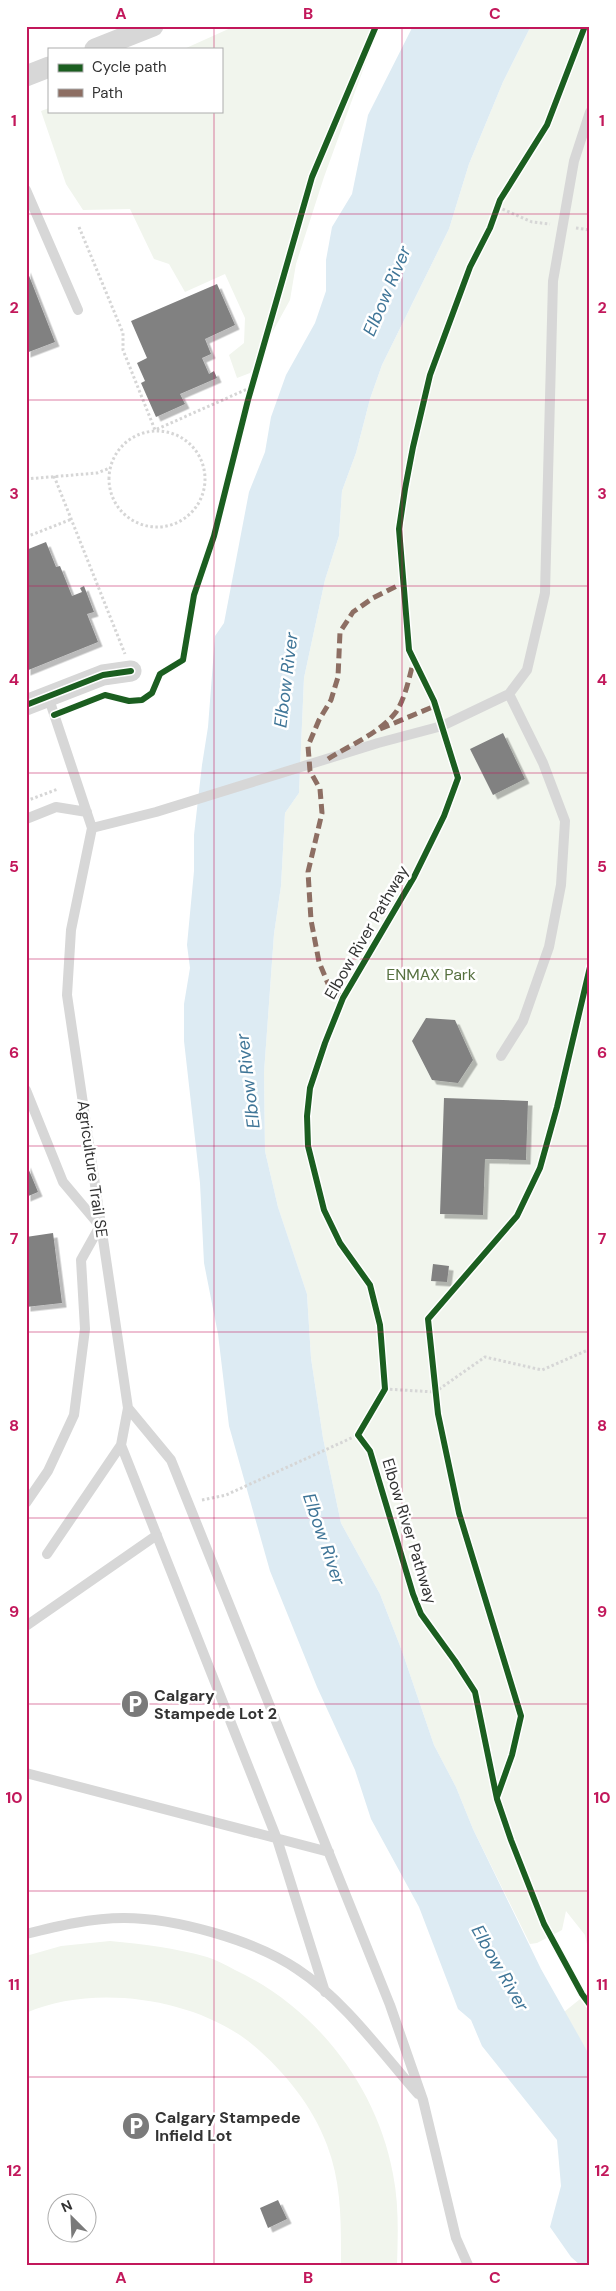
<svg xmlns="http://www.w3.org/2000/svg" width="616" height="2291" viewBox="0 0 616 2291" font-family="'DM Sans',sans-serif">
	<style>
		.green { fill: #f1f5ed }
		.water { fill: #ddebf3 }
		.building { fill: #818181; filter: url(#shadow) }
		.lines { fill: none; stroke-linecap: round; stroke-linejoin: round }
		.path { stroke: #d6d6d6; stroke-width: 3; stroke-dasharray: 2.5 2.5; stroke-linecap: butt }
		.lane { stroke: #d7d7d7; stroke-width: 10 }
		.street { stroke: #d7d7d7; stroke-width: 21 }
		.quiet { stroke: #8d6e63; stroke-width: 5; stroke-dasharray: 10 5; stroke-linecap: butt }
		.cycleway-casing { stroke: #fff; stroke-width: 9 }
		.cycleway { stroke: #1b5e20; stroke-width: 6 }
		.grid { fill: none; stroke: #c2185b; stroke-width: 1; stroke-opacity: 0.55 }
		.labels { text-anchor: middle; stroke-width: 5; stroke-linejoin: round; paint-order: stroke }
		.street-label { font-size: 16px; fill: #333; stroke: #fff }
		.park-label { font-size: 16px; fill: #56703f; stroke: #fff }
		.poi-label { font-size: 16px; font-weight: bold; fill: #333; stroke: #fff; text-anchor: start }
		.water-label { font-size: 18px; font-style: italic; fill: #3f7597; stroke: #fff }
		.neatline { fill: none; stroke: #c2185b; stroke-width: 2 }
		.grid-label { font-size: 16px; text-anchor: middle; font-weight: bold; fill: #c2185b }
	</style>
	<defs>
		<filter id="shadow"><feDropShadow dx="4.5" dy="4.5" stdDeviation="0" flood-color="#0004"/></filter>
	</defs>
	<rect width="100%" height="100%" fill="#fff"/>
	<path class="green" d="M235 26H379L324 177 296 264 290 300 250 373 237 378 229 355 244 343 245 318 225 274 185 292 169 264 154 259 130 209 83 210 66 184 41 111 49 108V111H221V49H184Z
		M531 26H590V1958L585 1935 566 1911 562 1930 537 1943 530 1944 473 1829 456 1787 434 1745 402 1651 380 1594 341 1523 323 1438 311 1358 307 1294 278 1207 265 1151 264 1073 274 934 281 886 285 813 299 793 304 678 325 580 339 536 342 491 356 453 370 399 382 365 449 229 469 164 503 82Z
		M110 1941C143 1944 175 1948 207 1957 216 1960 226 1965 235 1970 315 2007 377 2086 393 2174 399 2204 398 2235 397 2265H341C341 2224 342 2184 327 2145 313 2107 284 2071 253 2045 197 1998 93 1983 26 2013V1956L61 1946Z
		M590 1991V2056L564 2012Z"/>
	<path class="water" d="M413 26H531L503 82 469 164 449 229 382 365 370 399 356 453 342 491 339 536 325 580 304 678 299 793 285 813 281 886 274 934 264 1073 265 1151 278 1207 307 1294 311 1358 323 1438 341 1523 380 1594 402 1651 434 1745 456 1787 473 1829 541 1969 590 2056V2265H580L571 2257 550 2227 561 2186 557 2140 482 2046 471 2020 458 2009 419 1907 371 1819 355 1770 317 1687 270 1571 229 1426 218 1334 204 1263 200 1183 184 1041V1004L190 968 187 945 194 871V835L202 765 208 727 215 636 224 623 249 492 265 452 271 417 286 375 315 323 326 291V260L332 227 352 194 368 115Z"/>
	<path class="building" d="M26 268 55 342 26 353Z
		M217 284 235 325 205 339 211 354 202 358 209 374 214 371 217 378 180 394 185 404 156 417 141 383 145 381 137 363 147 358 131 321Z
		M46 542 56 567 60 566 72 596 82 592 80 588 84 586 94 612 87 614 98 642 26 671V550Z
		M503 733 525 779 493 795 470 749Z
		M426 1018 455 1020 473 1060 458 1083 432 1080 412 1041Z
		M444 1098 528 1101 526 1160 485 1159 483 1215 440 1214Z
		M26 1163 38 1192 26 1197Z
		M53 1233 62 1303 26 1307V1237Z
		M433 1264 449 1266 447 1282 431 1281Z
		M278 2200 287 2219 268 2228 260 2208Z"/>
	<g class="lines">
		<path class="path" d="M498 207 532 222 550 224
			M79 227 123 333V350L155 430 252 387
			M576 228 590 230
			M109 479a48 48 0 1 1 96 0a48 48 0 1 1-96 0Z
			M54 476 125 654
			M26 479 97 473 110 468
			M26 537 72 519
			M26 801 58 789
			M385 1389 435 1392 485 1357 542 1370 590 1349
			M202 1500 226 1495 358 1435"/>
		<path class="lane" d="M26 190 78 310
			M48 696 92 828
			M26 819 56 807 87 812
			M501 1056 523 1021 549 947 561 885 565 821 543 763 509 694
			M26 1090 63 1182 100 1226 81 1260 85 1329 74 1415 48 1471 26 1503
			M128 1408 171 1460 390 2005 423 2100 456 2238 468 2265
			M121 1445 277 1839 325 1992
			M47 1554 121 1445 128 1408 67 995 71 930 92 828 156 812 378 743 442 726 509 694 527 670 545 593 553 281 574 161 590 112
			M26 1626 157 1535
			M26 1773 329 1852
			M26 1934C58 1926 91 1918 124 1918 175 1918 254 1940 297 1969 343 1999 382 2053 418 2094"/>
		<path class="street" d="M95 49 153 26
			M26 76 49 67
			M26 705 103 675 131 671"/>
		<path class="quiet" d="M380 729 435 706
			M328 759C350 745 380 733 396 712 406 697 409 677 414 660
			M343 998 329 986 319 962 311 920 308 872 322 813 320 789 310 771 308 746 319 720 331 700 338 677 340 632 353 612 373 598 403 583"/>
		<defs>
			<path id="cycleway" d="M585 26 547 125 500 200 490 228 470 267 430 375 413 447 405 489 399 529 409 650 434 701 458 778 444 816 414 877 343 998 325 1043 310 1088 307 1116 308 1146 324 1210 340 1243 370 1285 380 1325 385 1389 358 1435 370 1451 413 1594 421 1614 455 1661 475 1692 497 1799 511 1840 544 1924 582 1994 590 2005
				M26 705 103 675 131 671
				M54 715 105 695 129 701 142 700 152 693 160 674 183 660 194 595 214 536 248 400 312 177 376 26
				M497 1797 512 1755 521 1716 459 1513 438 1414 428 1319 517 1216 540 1168 557 1107 590 967"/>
		</defs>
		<use href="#cycleway" class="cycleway-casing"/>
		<use href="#cycleway" class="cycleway"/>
	</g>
	<path class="grid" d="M214 26V49M402 26V2265M214 111V2265M26 214H590M26 400H590M26 586H590M26 773H590M26 959H590M26 1146H590M26 1332H590M26 1518H590M26 1704H590M26 1891H590M26 2077H590"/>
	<defs>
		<symbol id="parking-disc" viewBox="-11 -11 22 22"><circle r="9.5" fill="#7a7a7a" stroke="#fff"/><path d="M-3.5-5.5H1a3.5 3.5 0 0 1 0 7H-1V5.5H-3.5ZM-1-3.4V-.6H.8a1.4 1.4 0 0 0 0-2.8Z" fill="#fff"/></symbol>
	</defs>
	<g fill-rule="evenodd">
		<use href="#parking-disc" x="119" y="1688" width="32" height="32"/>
		<use href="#parking-disc" x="120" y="2110" width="32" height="32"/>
	</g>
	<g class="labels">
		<g class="street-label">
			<text transform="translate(366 932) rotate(-60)" y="6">Elbow River Pathway</text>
			<text transform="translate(93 1169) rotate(82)" y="6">Agriculture Trail SE</text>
			<text transform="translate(410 1531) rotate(73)" y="6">Elbow River Pathway</text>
		</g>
		<g class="park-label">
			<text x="431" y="980">ENMAX Park</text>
		</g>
		<g class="poi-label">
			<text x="154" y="1701">Calgary<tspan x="154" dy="18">Stampede Lot 2</tspan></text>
			<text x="155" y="2123">Calgary Stampede<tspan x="155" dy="18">Infield Lot</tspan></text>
		</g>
		<g class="water-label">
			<text transform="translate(387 291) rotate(-67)" y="6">Elbow River</text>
			<text transform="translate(286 680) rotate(-83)" y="6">Elbow River</text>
			<text transform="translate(248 1081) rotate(-97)" y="6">Elbow River</text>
			<text transform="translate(324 1539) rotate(71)" y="6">Elbow River</text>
			<text transform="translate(500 1968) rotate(60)" y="6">Elbow River</text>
		</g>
	</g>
	<rect width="616" height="2291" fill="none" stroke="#ffffff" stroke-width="55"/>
	<rect x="48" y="48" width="175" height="65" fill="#ffffff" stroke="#adadad"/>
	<rect x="58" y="64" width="25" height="8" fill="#1b5e20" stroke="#adadad"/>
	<text x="92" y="72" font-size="15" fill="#333333">Cycle path</text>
	<rect x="58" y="89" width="25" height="8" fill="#8d6e63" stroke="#adadad"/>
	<text x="92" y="98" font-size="15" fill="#333333">Path</text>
	<g transform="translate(72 2218) rotate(336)"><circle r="24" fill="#ffffff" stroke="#adadad"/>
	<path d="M0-4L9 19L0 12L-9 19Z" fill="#7a7a7a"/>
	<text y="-8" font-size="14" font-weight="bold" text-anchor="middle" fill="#333333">N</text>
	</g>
	<rect x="28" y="28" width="560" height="2236" class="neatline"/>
	<g class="grid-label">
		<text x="121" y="19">A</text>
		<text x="308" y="19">B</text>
		<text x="495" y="19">C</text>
		<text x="14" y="126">1</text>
		<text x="602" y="126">1</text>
		<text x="14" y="313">2</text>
		<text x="602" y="313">2</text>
		<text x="14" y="499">3</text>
		<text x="602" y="499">3</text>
		<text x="14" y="685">4</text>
		<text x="602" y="685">4</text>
		<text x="14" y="872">5</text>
		<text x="602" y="872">5</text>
		<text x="14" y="1058">6</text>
		<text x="602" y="1058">6</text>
		<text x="14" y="1244">7</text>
		<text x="602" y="1244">7</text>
		<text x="14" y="1431">8</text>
		<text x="602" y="1431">8</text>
		<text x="14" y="1617">9</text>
		<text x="602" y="1617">9</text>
		<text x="14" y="1803">10</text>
		<text x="602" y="1803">10</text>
		<text x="14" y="1990">11</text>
		<text x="602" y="1990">11</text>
		<text x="14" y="2176">12</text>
		<text x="602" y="2176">12</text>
		<text x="121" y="2283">A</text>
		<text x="308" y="2283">B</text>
		<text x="495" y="2283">C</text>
	</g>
</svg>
